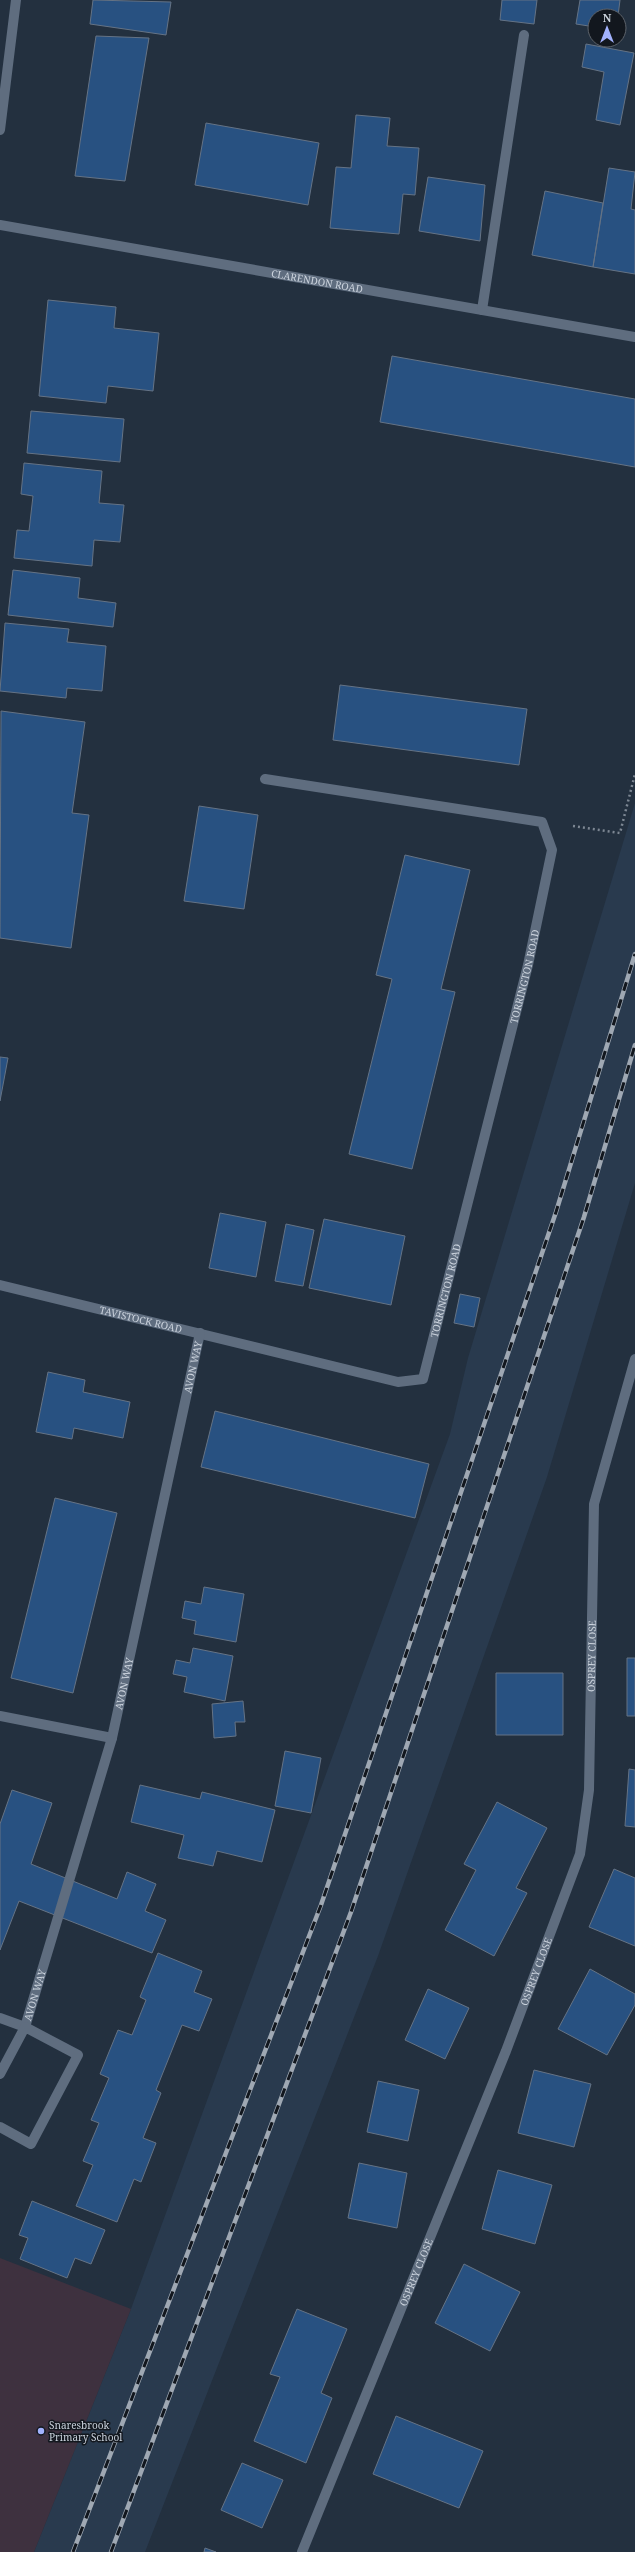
<svg xmlns="http://www.w3.org/2000/svg" width="635" height="2552" viewBox="0 0 635 2552" font-family="'Noto Serif',serif">
	<style>
		.built { fill: #293a4e }
		.education { fill: #3e313f }
		.building { fill: #285181; stroke: #657385 }
		.lines { fill: none; stroke-linecap: round; stroke-linejoin: round }
		.path { stroke: #7d8793; stroke-width: 2.5; stroke-dasharray: 2 3; stroke-linecap: butt }
		.minor { stroke: #5f6d7f; stroke-width: 10 }
		.rail-casing { stroke: #9fa8b3; stroke-width: 4.5 }
		.rail { stroke: #12171e; stroke-width: 3; stroke-dasharray: 9; stroke-linecap: butt }
		.poi-dot { fill: #a2b2fd; stroke: #12171e; stroke-width: 1.5 }
		.labels { text-anchor: middle; stroke-width: 3; stroke-linejoin: round; paint-order: stroke }
		.street-label { font-size: 10px; fill: #cad2dc; stroke: #12171e }
		.poi-label { font-size: 10px; fill: #cad2dc; stroke: #12171e; text-anchor: start }
	</style>
	<rect width="100%" height="100%" fill="#23303f"/>
	<path class="built" d="M635 803V1183L547 1477 378 1956 145 2552H34L131 2309 450 1434 468 1358Z"/>
	<path class="education" d="M0 2258 131 2309 34 2552H0Z"/>
	<path class="building" d="M93 0 171 2 166 35 90 24Z
		M502 0H537L534 24 500 20Z
		M580 0H620L618 16H595V27L576 24Z
		M96 36 149 38 125 181 75 176Z
		M586 44 634 53 620 125 596 120 604 72 582 67Z
		M356 115 390 118 387 146 419 148 415 195 403 194 399 234 330 228 336 167 351 168Z
		M206 123 319 143 308 205 195 185Z
		M609 168 635 172 631 209 635 210V274L593 267Z
		M428 177 485 185 480 241 419 231Z
		M545 191 603 203 593 267 532 255Z
		M48 300 116 307 114 328 159 333 153 391 108 386 106 403 39 396Z
		M392 356 635 399V467L380 422Z
		M31 411 124 419 120 462 27 453Z
		M24 463 102 471 99 503 124 505 120 542 94 540 92 566 14 558 17 530 29 531 33 496 21 494Z
		M13 570 80 578 78 598 116 603 113 627 8 615Z
		M5 623 69 629 67 642 106 646 102 691 67 688 66 698 0 691Z
		M340 685 527 709 519 765 333 740Z
		M1 711 85 722 72 813 89 815 71 948 0 938Z
		M199 806 258 815 244 909 184 901Z
		M405 855 470 870 441 989 455 992 412 1169 349 1154 392 979 376 975Z
		M0 1057 8 1058 0 1101Z
		M220 1213 266 1222 256 1277 209 1268Z
		M324 1219 405 1236 391 1305 309 1288Z
		M286 1224 314 1230 303 1286 275 1281Z
		M460 1294 480 1298 474 1327 454 1323Z
		M48 1372 85 1380 83 1392 130 1402 123 1438 74 1428 72 1439 36 1432Z
		M215 1411 429 1464 415 1518 201 1467Z
		M55 1498 117 1513 73 1693 11 1678Z
		M204 1587 244 1594 236 1642 194 1634 196 1621 182 1618 185 1601 201 1604Z
		M193 1648 233 1656 225 1701 184 1692 187 1677 173 1674 176 1660 190 1663Z
		M627 1658H635V1716H627Z
		M496 1673H563V1735H496Z
		M243 1701 245 1722H235L236 1736 214 1738 212 1704Z
		M285 1751 321 1758 311 1813 275 1806Z
		M629 1769 635 1770V1827L625 1826Z
		M140 1785 200 1799 202 1792 275 1810 262 1862 217 1851 213 1866 178 1858 184 1835 131 1822Z
		M12 1790 52 1803 31 1864 117 1899 127 1872 156 1884 145 1911 166 1920 152 1953 19 1901 0 1950V1824Z
		M497 1802 547 1828 516 1888 527 1893 494 1956 445 1930 476 1870 464 1864Z
		M614 1869 635 1878V1946L589 1927Z
		M158 1953 202 1971 194 1992 212 1999 199 2031 182 2025 156 2090 161 2093 143 2138 156 2143 141 2182 134 2179 117 2222 76 2206 93 2165 83 2161 99 2123 91 2120 109 2078 100 2074 118 2030 132 2035 146 2000 140 1997Z
		M590 1969 635 1994V2005L607 2055 558 2029Z
		M428 1989 469 2008 445 2059 405 2040Z
		M534 2070 591 2084 574 2147 518 2133Z
		M378 2081 419 2090 408 2141 367 2132Z
		M359 2163 407 2173 397 2228 348 2218Z
		M498 2170 552 2185 535 2244 482 2229Z
		M32 2201 105 2230 91 2264 75 2258 67 2278 20 2259 28 2238 19 2235Z
		M464 2264 520 2292 490 2351 435 2323Z
		M297 2309 347 2329 321 2393 332 2398 306 2463 254 2441 280 2377 270 2374Z
		M396 2416 483 2451 459 2508 373 2474Z
		M242 2463 283 2480 262 2528 221 2510Z
		M205 2548 216 2552H204Z"/>
	<g class="lines">
		<path class="path" d="M573 826 620 833 635 774"/>
		<g class="minor">
			<path d="M0 130 16 0"/>
			<path id="s1" d="M0 225 635 337"/>
			<path d="M482 310 524 35"/>
			<path id="s2" d="M0 1285 398 1382 423 1379 528 965 552 850 542 822 265 779"/>
			<path d="M0 1716 112 1738"/>
			<path id="s3" d="M0 2018 25 2027 112 1738 200 1333"/>
			<path d="M0 2074 25 2027 78 2055 31 2144 0 2127"/>
			<path id="s4" d="M302 2552 506 2051 580 1854 589 1790 594 1504 635 1359"/>
		</g>
		<defs>
			<path id="rail" d="M73 2552 321 1905 556 1212 635 954
				M111 2552 351 1912 584 1217 635 1045"/>
		</defs>
		<use href="#rail" class="rail-casing"/>
		<use href="#rail" class="rail"/>
	</g>
	<circle class="poi-dot" cx="41" cy="2431" r="4"/>
	<g class="labels">
		<g class="street-label">
			<text dy="4" stroke="none"><textPath href="#s1" startOffset="322">CLARENDON ROAD</textPath></text>
			<text dy="4" stroke="none"><textPath href="#s2" startOffset="850">TORRINGTON ROAD</textPath></text>
			<text dy="4" stroke="none"><textPath href="#s2" startOffset="526">TORRINGTON ROAD</textPath></text>
			<text dy="4" stroke="none"><textPath href="#s2" startOffset="145">TAVISTOCK ROAD</textPath></text>
			<text dy="4" stroke="none"><textPath href="#s3" startOffset="708">AVON WAY</textPath></text>
			<text dy="4" stroke="none"><textPath href="#s4" startOffset="950">OSPREY CLOSE</textPath></text>
			<text dy="4" stroke="none"><textPath href="#s3" startOffset="384">AVON WAY</textPath></text>
			<text dy="4" stroke="none"><textPath href="#s4" startOffset="626">OSPREY CLOSE</textPath></text>
			<text dy="4" stroke="none"><textPath href="#s3" startOffset="60">AVON WAY</textPath></text>
			<text dy="4" stroke="none"><textPath href="#s4" startOffset="302">OSPREY CLOSE</textPath></text>
		</g>
		<g class="poi-label">
			<text x="49" y="2429">Snaresbrook<tspan x="49" dy="12">Primary School</tspan></text>
		</g>
	</g>
	<g transform="translate(607 28)"><circle r="19" fill="#12171e" stroke="#5c626a"/>
	<path d="M0-3L7 15L0 10L-7 15Z" fill="#a2b2fd"/>
	<text y="-6" font-size="11" font-weight="bold" text-anchor="middle" fill="#cad2dc">N</text>
	</g>
</svg>
